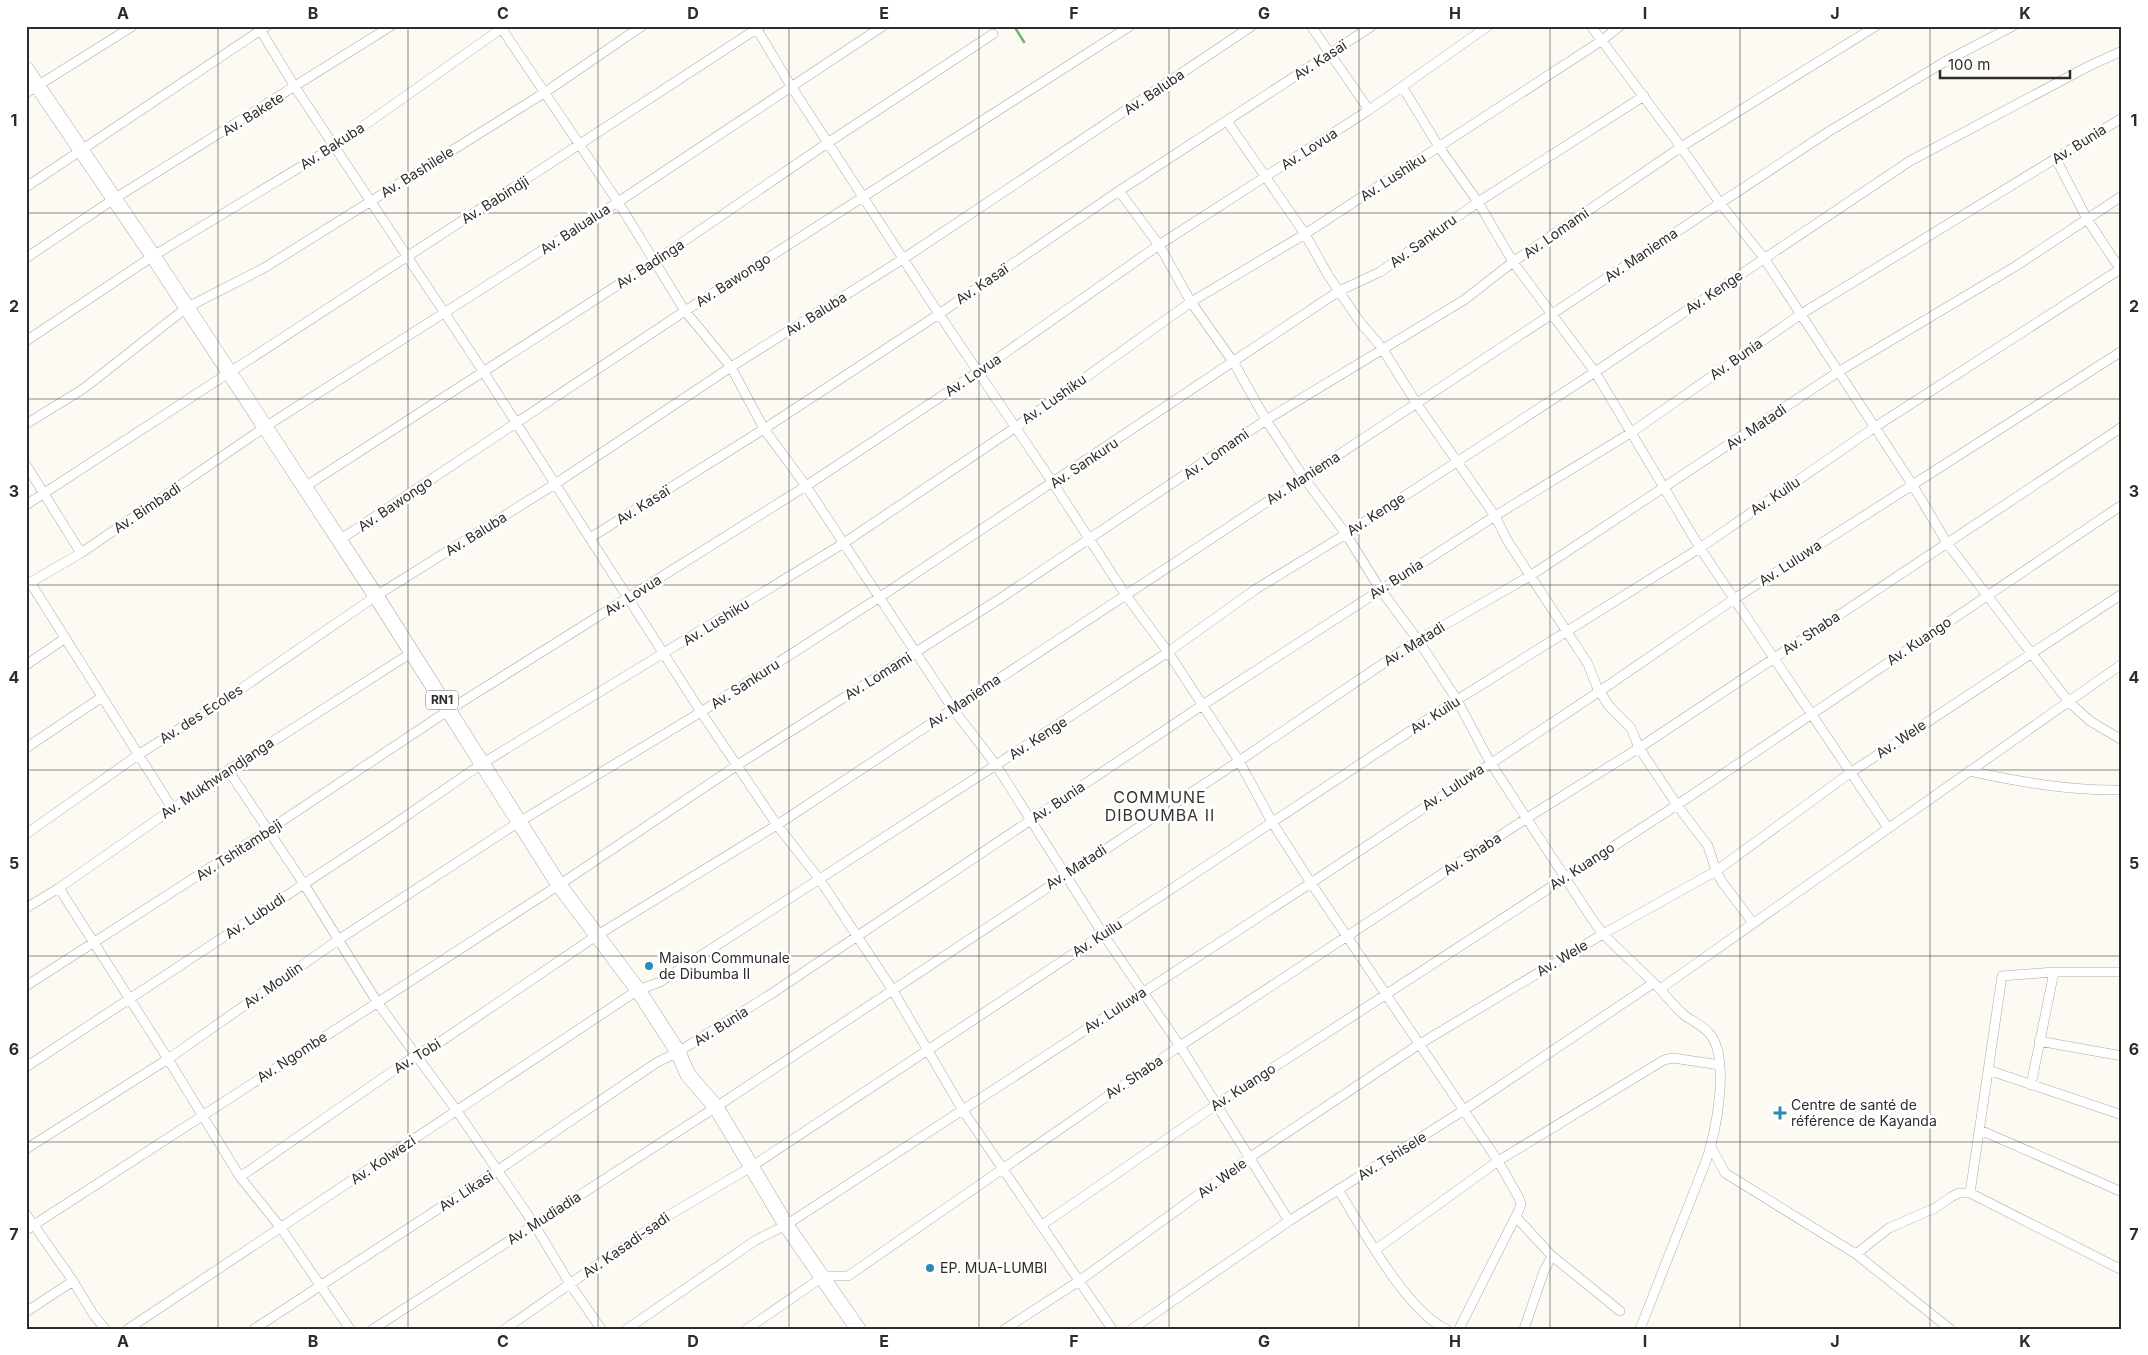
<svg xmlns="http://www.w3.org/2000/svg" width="2148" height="1355" viewBox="0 0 2148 1355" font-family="Inter,sans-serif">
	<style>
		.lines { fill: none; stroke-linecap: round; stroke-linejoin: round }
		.stream { stroke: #70b472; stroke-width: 2.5 }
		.street-casing { stroke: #aba9a3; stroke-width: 10 }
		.highway-casing { stroke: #aba9a3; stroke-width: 16 }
		.street { stroke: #fff; stroke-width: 9 }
		.highway { stroke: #fff; stroke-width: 15 }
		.grid { fill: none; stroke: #2d2c2a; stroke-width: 1; stroke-opacity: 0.55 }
		.poi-dot { fill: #2d89b6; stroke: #fff; stroke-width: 2 }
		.labels { text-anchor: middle; stroke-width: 5; stroke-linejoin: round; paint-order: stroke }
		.shield { fill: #fff; stroke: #6c6b6a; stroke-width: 1 }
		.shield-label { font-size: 12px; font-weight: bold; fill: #2d2c2a }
		.street-label { font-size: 14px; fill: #2d2c2a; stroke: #fff }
		.poi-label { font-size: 14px; fill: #2d2c2a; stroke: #fff; text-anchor: start }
		.quarter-label { font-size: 16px; letter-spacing: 1px; fill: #373530; stroke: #fff }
		.neatline { fill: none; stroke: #2d2c2a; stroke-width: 2 }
		.grid-label { font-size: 16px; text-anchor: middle; font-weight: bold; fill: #2d2c2a }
	</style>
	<rect width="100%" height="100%" fill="#fdfaf4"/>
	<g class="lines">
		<path class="stream" d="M1014 26 1024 42"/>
		<defs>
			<path id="street" d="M258 26 295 87 483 371 701 712 777 825 820 880 892 989 962 1109 1112 1329
				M500 26 618 202 685 311 731 367 764 429 806 486 953 709 996 765 1103 934 1180 1046 1289 1221
				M755 26 791 86 939 314 1053 483 1125 594 1168 652 1239 761 1272 822 1311 883 1498 1161 1519 1198 1521 1204 1519 1210 1459 1329
				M1311 26 1369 110
				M1591 26 1681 147 1720 203 1764 258 1912 484 1947 543 2068 701 2090 721 2122 740
				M1403 88 1439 147 1478 202 1513 262 1595 372 1700 548 1888 828
				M26 93 133 26
				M1227 121 1305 234 1328 275 1360 322 1382 348 1417 404 1495 516 1507 540 1588 664 1597 687 1609 706 1631 728 1639 748 1677 805 1708 846 1716 871 1722 882 1753 923
				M2056 159 2087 219 2122 272
				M26 187 267 26
				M1119 191 1159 245 1191 302 1234 363 1266 420 1304 478 1346 534 1380 589 1418 640 1457 700 1490 762 1592 919 1603 934 1660 989
				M26 258 114 199 391 26
				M26 341 153 256 335 146 505 26
				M26 424 83 389 186 308 264 268 544 93 642 26
				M26 465 81 553
				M303 488 655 261 829 142 993 34
				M26 505 761 26
				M590 538 764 429 939 314 1119 191 1372 26
				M338 541 685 311 1130 26
				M30 582 172 808
				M26 585 81 553 265 427 618 202 883 26
				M26 665 64 639
				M26 748 102 697
				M228 770 304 884 377 1002 457 1111 534 1224 570 1284 601 1329
				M1969 771C2020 782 2070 791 2122 790
				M26 834 138 755 229 697 376 596 555 484 731 367 903 259 1252 26
				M59 888 168 1059 240 1177 281 1228 350 1329
				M26 908 59 888 228 770 411 653
				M26 986 267 831 449 710 806 486 978 372 1159 245 1369 110 1488 26
				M2039 1041 2122 1056
				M26 1067 380 834 483 763 844 543 1016 427 1191 302 1305 234 1601 41 1620 26
				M1988 1070 2122 1115
				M2031 1085 2054 972
				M1980 1130 2122 1192
				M1711 1147 1725 1173 1856 1254 1950 1329
				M26 1149 168 1059 338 940 519 822 701 712 880 597 1339 291 1380 272 1478 202 1644 96
				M240 1177 416 1055 440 1042 596 936 777 825 1828 132 1946 61 2013 26
				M1338 1189C1361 1227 1407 1312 1446 1329
				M1970 1193 2002 976 2054 972H2122
				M26 1214 73 1281 93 1314 105 1329
				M1516 1217 1552 1256
				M1042 1225 1216 1105 1677 805 2122 505
				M26 1230 559 885 736 766 1001 598 1266 420 1464 300 1513 262 1681 147 1876 26
				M1375 1250 1498 1161 1664 1060 1673 1058 1720 1065
				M1856 1254 1889 1228 1935 1208 1951 1197 1959 1193H1970L2122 1270
				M26 1312 73 1281
				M128 1329 638 990 660 982 996 765 1168 652 1256 589 1346 534 1595 372 1910 161 2089 66 2122 51
				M254 1329 498 1170 656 1063 678 1052 771 994 1201 706 1495 516 1632 432 1801 314 2122 118
				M373 1329 716 1107 1239 761 1418 640 1530 576 1838 372 2016 266 2122 196
				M505 1329 666 1217 751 1167 1457 700 1700 548 1875 427 2122 268
				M627 1329 756 1240 786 1225 1311 883 1600 691 1734 599 2122 351
				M747 1329 824 1276H848L1180 1046 1527 818 1639 748 2122 427
				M1005 1329 1079 1281 1249 1158 1418 1045 1603 934 1716 871 1850 773 2122 594
				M1132 1329 1289 1221 1464 1110 1652 984
				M1524 1329 1544 1271 1552 1256 1620 1311
				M1640 1329 1706 1161C1716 1133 1731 1057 1709 1033 1702 1025 1692 1021 1684 1015 1675 1007 1668 998 1660 989L2122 664"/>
			<path id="highway" d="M26 69 153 256 376 596 559 885 638 990 678 1052 688 1075 716 1107 786 1225 858 1329"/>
		</defs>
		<use href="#street" class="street-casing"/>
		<use href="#highway" class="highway-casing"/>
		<use href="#street" class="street"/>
		<use href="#highway" class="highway"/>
	</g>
	<path class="grid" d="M218 26V1329M408 26V1329M598 26V1329M789 26V1329M979 26V1329M1169 26V1329M1359 26V1329M1550 26V1329M1740 26V1329M1930 26V1329M26 213H2122M26 399H2122M26 585H2122M26 770H2122M26 956H2122M26 1142H2122"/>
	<g class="poi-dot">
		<circle cx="649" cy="966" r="5"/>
		<path d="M1777.5 1105.5h5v5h5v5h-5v5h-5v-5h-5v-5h5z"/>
		<circle cx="930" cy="1268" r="5"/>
	</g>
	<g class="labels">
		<rect class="shield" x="426" y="690.5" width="32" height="19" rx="4"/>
		<g class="shield-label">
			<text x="442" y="704">RN1</text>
		</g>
		<g class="street-label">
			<text transform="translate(1320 60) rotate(-33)" y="5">Av. Kasaï</text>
			<text transform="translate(1154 92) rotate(-34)" y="5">Av. Baluba</text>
			<text transform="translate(253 114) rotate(-32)" y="5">Av. Bakete</text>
			<text transform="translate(2079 144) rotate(-32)" y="5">Av. Bunia</text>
			<text transform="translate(332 146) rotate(-33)" y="5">Av. Bakuba</text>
			<text transform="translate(1309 149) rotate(-33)" y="5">Av. Lovua</text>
			<text transform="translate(417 172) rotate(-32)" y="5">Av. Bashilele</text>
			<text transform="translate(1393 177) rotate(-33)" y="5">Av. Lushiku</text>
			<text transform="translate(495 200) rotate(-32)" y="5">Av. Babindji</text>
			<text transform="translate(575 229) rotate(-33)" y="5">Av. Balualua</text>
			<text transform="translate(1556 233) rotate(-35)" y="5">Av. Lomami</text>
			<text transform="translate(1423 241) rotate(-36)" y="5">Av. Sankuru</text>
			<text transform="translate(1641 255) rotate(-34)" y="5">Av. Maniema</text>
			<text transform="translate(650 264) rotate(-33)" y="5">Av. Badinga</text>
			<text transform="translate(733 280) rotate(-33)" y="5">Av. Bawongo</text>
			<text transform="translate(982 284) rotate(-34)" y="5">Av. Kasaï</text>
			<text transform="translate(1714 292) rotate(-34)" y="5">Av. Kenge</text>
			<text transform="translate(816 314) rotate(-32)" y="5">Av. Baluba</text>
			<text transform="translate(1736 359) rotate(-35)" y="5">Av. Bunia</text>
			<text transform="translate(973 375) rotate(-34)" y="5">Av. Lovua</text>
			<text transform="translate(1054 399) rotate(-35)" y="5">Av. Lushiku</text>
			<text transform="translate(1756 427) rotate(-34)" y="5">Av. Matadi</text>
			<text transform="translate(1216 454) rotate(-35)" y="5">Av. Lomami</text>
			<text transform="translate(1084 463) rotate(-34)" y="5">Av. Sankuru</text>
			<text transform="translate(1303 478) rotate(-33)" y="5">Av. Maniema</text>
			<text transform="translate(1775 496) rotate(-34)" y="5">Av. Kuilu</text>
			<text transform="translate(395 504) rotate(-34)" y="5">Av. Bawongo</text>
			<text transform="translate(643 505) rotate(-32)" y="5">Av. Kasaï</text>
			<text transform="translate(147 508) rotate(-34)" y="5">Av. Bimbadi</text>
			<text transform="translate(1376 514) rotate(-33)" y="5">Av. Kenge</text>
			<text transform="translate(476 534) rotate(-32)" y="5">Av. Baluba</text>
			<text transform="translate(1790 563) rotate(-33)" y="5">Av. Luluwa</text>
			<text transform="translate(1396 579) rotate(-33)" y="5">Av. Bunia</text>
			<text transform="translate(633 595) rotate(-32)" y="5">Av. Lovua</text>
			<text transform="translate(716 622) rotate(-32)" y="5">Av. Lushiku</text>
			<text transform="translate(1811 633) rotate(-34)" y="5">Av. Shaba</text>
			<text transform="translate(1919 641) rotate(-34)" y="5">Av. Kuango</text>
			<text transform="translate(1414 644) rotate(-32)" y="5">Av. Matadi</text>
			<text transform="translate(878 676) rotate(-32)" y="5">Av. Lomami</text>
			<text transform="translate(745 684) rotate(-33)" y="5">Av. Sankuru</text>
			<text transform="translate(964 701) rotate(-34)" y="5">Av. Maniema</text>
			<text transform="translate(201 714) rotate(-33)" y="5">Av. des Ecoles</text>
			<text transform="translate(1435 715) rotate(-33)" y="5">Av. Kuilu</text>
			<text transform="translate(1038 738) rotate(-33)" y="5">Av. Kenge</text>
			<text transform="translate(1901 739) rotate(-34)" y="5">Av. Wele</text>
			<text transform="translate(217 778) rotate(-34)" y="5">Av. Mukhwandjanga</text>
			<text transform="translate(1453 787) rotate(-34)" y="5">Av. Luluwa</text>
			<text transform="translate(1058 802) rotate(-34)" y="5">Av. Bunia</text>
			<text transform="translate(239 850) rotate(-33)" y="5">Av. Tshitambeji</text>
			<text transform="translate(1472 854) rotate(-33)" y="5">Av. Shaba</text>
			<text transform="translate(1582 866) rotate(-33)" y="5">Av. Kuango</text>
			<text transform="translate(1076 867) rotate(-33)" y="5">Av. Matadi</text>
			<text transform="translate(255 916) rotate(-34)" y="5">Av. Lubudi</text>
			<text transform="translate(1097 938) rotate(-33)" y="5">Av. Kuilu</text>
			<text transform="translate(1562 958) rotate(-31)" y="5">Av. Wele</text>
			<text transform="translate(273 985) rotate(-35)" y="5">Av. Moulin</text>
			<text transform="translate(1115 1010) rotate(-33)" y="5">Av. Luluwa</text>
			<text transform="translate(721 1026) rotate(-32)" y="5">Av. Bunia</text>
			<text transform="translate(417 1056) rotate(-32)" y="5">Av. Tobi</text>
			<text transform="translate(292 1057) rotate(-33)" y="5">Av. Ngombe</text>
			<text transform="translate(1134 1077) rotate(-34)" y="5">Av. Shaba</text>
			<text transform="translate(1243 1087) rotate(-33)" y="5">Av. Kuango</text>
			<text transform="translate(1392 1156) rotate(-32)" y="5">Av. Tshisele</text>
			<text transform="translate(383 1160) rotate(-34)" y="5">Av. Kolwezi</text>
			<text transform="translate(1222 1178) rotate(-36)" y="5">Av. Wele</text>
			<text transform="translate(466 1191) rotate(-33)" y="5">Av. Likasi</text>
			<text transform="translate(544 1218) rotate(-33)" y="5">Av. Mudiadia</text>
			<text transform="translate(626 1245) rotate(-35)" y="5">Av. Kasadi-sadi</text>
		</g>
		<g class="poi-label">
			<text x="659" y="963">Maison Communale<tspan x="659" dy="16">de Dibumba II</tspan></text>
			<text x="1791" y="1110">Centre de santé de<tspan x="1791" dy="16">référence de Kayanda</tspan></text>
			<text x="940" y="1273">EP. MUA-LUMBI</text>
		</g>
		<g class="quarter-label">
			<text x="1160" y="803">COMMUNE<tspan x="1160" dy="18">DIBOUMBA II</tspan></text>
		</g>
	</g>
	<rect width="2148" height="1355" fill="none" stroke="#ffffff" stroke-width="55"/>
	<path d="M1940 70v8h130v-8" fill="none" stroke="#2d2c2a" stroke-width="2.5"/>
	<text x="1948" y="70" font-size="15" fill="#2d2c2a" stroke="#ffffff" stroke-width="4" paint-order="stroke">100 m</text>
	<rect x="28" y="28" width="2092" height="1300" class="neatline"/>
	<g class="grid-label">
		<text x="123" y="19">A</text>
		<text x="313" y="19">B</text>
		<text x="503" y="19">C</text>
		<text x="693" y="19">D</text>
		<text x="884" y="19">E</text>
		<text x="1074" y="19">F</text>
		<text x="1264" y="19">G</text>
		<text x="1455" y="19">H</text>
		<text x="1645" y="19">I</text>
		<text x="1835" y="19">J</text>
		<text x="2025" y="19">K</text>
		<text x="14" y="126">1</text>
		<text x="2134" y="126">1</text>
		<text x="14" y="312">2</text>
		<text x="2134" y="312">2</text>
		<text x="14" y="497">3</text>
		<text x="2134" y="497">3</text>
		<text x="14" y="683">4</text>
		<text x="2134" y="683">4</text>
		<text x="14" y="869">5</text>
		<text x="2134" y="869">5</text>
		<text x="14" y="1055">6</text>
		<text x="2134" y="1055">6</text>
		<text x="14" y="1240">7</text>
		<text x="2134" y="1240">7</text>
		<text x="123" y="1347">A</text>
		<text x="313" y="1347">B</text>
		<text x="503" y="1347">C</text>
		<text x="693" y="1347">D</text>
		<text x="884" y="1347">E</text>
		<text x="1074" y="1347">F</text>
		<text x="1264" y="1347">G</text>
		<text x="1455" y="1347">H</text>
		<text x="1645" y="1347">I</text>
		<text x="1835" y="1347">J</text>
		<text x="2025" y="1347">K</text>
	</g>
</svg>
